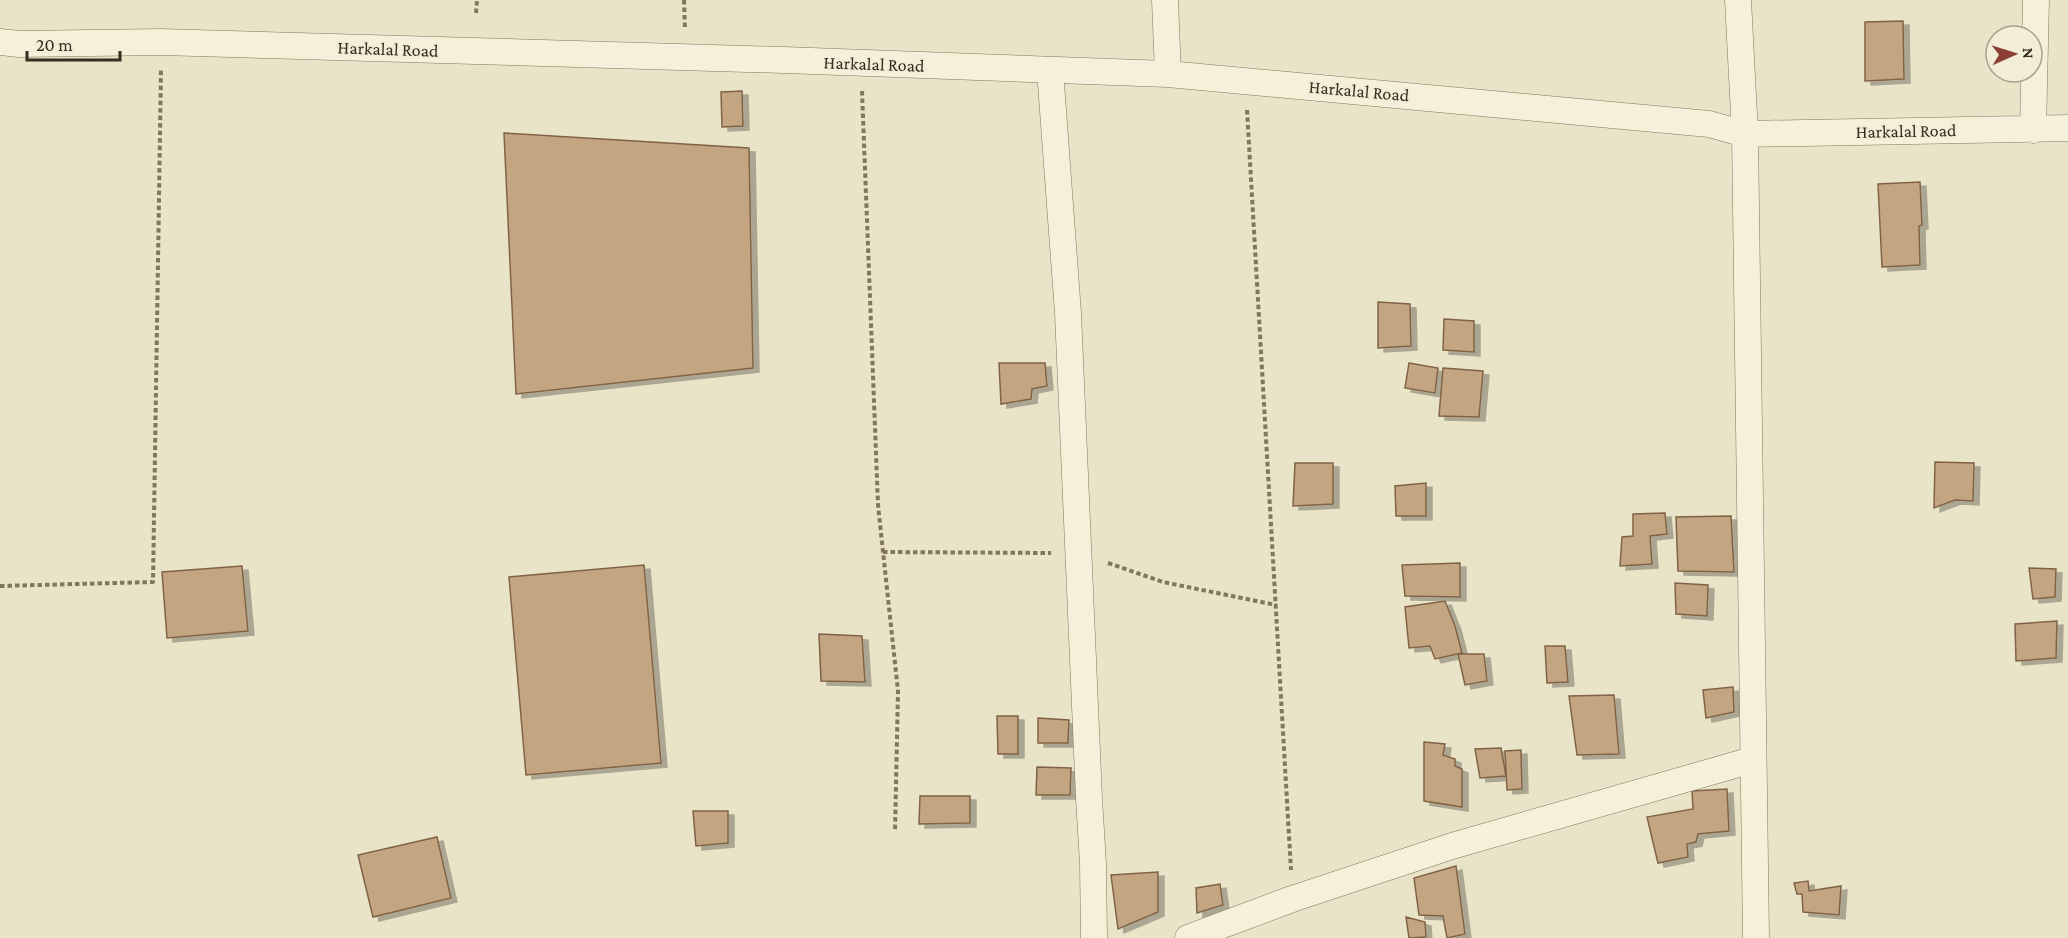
<svg xmlns="http://www.w3.org/2000/svg" width="2068" height="938" viewBox="0 0 2068 938" font-family="'Crimson Pro',serif">
	<style>
		.building { fill: #c3a582; stroke: #806447; stroke-width: 1.5; filter: url(#shadow) }
		.lines { fill: none; stroke-linecap: round; stroke-linejoin: round }
		.street-casing { stroke: #83765f; stroke-width: 27 }
		.path { stroke: #83765f; stroke-width: 4; stroke-dasharray: 4.5 3; stroke-linecap: butt }
		.street { stroke: #f5f0da; stroke-width: 26 }
		.labels { text-anchor: middle; stroke-width: 4.5; stroke-linejoin: round; paint-order: stroke }
		.street-label { font-size: 18px; fill: #352d21; stroke: #f2edd6 }
	</style>
	<defs>
		<filter id="shadow"><feDropShadow dx="6" dy="4" stdDeviation="0" flood-color="#0004"/></filter>
	</defs>
	<rect width="100%" height="100%" fill="#e9e3c7"/>
	<path class="building" d="M1903 21 1904 79 1865 81V22Z
		M742 91 743 126 722 127 721 92Z
		M504 133 749 148 753 368 516 394Z
		M1920 182 1922 225 1919 226 1920 265 1882 267 1878 184Z
		M1378 302 1410 304 1411 346 1378 348Z
		M1444 319 1474 321V352L1443 350Z
		M999 363H1045L1047 386 1032 389 1031 399 1001 404Z
		M1409 363 1438 368 1435 393 1405 388Z
		M1443 368 1483 371 1479 417 1439 416Z
		M1935 462 1974 463 1973 501 1955 500 1934 508Z
		M1295 463H1333V504L1293 506Z
		M1426 483V516H1396L1395 486Z
		M1665 513 1667 534 1650 536 1652 564 1620 566 1622 537 1633 536V514Z
		M1731 516 1734 572 1678 571 1676 517Z
		M1460 563V597L1405 596 1402 565Z
		M644 565 661 763 526 775 509 577Z
		M242 566 248 631 167 638 162 572Z
		M2029 568 2056 569 2055 597 2033 599Z
		M1675 583 1708 585 1707 616 1676 614Z
		M1445 601 1455 626 1462 653 1435 659 1430 646 1409 648 1405 607Z
		M2057 621 2056 658 2016 661 2015 624Z
		M819 634 862 636 865 682 821 681Z
		M1545 646H1565L1568 682 1547 683Z
		M1458 654H1484L1487 681 1465 685Z
		M1733 687 1734 712 1706 718 1703 690Z
		M1614 695 1619 754 1577 755 1569 696Z
		M997 716H1018V754H998Z
		M1038 718 1069 720 1068 743H1038Z
		M1424 742 1445 744 1443 755 1455 759V766L1462 769V807L1424 801Z
		M1501 748 1506 776 1480 778 1475 749Z
		M1521 750 1522 789 1507 790 1505 751Z
		M1037 767 1071 768 1070 795H1036Z
		M1727 789 1729 831 1698 834 1696 842 1687 844 1688 857 1658 863 1647 817 1693 809 1692 791Z
		M920 796H970V823L919 824Z
		M693 811H728V843L696 846Z
		M437 837 451 898 373 917 358 855Z
		M1456 866 1465 934 1447 938 1443 916 1419 915 1414 878Z
		M1158 872V912L1118 929 1111 875Z
		M1808 881 1809 891 1841 886 1839 915 1803 912 1802 894H1797L1794 883Z
		M1220 884 1223 905 1197 913 1196 888Z
		M1406 917 1425 922 1426 937 1409 938Z"/>
	<g class="lines">
		<defs>
			<path id="street" d="M1165 0 1168 74
				M1738 0 1745 134 2068 128
				M0 42 19 44 161 42 784 60 1168 74 1709 124 1745 134 1756 938
				M1050 70 1068 313 1089 798 1093 864 1094 938
				M2033 130 2036 0
				M1188 938 1292 899 1452 846 1752 760"/>
		</defs>
		<use href="#street" class="street-casing"/>
		<path class="path" d="M684 0 685 30
			M476 13 477 0
			M862 91 878 505 898 691 895 832
			M1247 110 1291 870
			M883 552 1051 553
			M1108 563 1163 582 1276 605
			M0 586 153 582 161 70"/>
		<use href="#street" class="street"/>
	</g>
	<g class="labels">
		<g class="street-label">
			<text transform="translate(388 49) rotate(2)" y="6">Harkalal Road</text>
			<text transform="translate(874 64) rotate(2)" y="6">Harkalal Road</text>
			<text transform="translate(1359 91) rotate(5)" y="6">Harkalal Road</text>
			<text transform="translate(1906 131) rotate(-1)" y="6">Harkalal Road</text>
		</g>
	</g>
	<g transform="translate(2014 54) rotate(87)"><circle r="28" fill="#f2edd6" stroke="#a6a08e" stroke-width="1.5"/>
	<path d="M0-4.5L10 22L0 15L-10 22Z" fill="#8c3f35"/>
	<text y="-9" font-size="16" font-weight="bold" text-anchor="middle" fill="#352d21">N</text>
	</g>
	<path d="M27 51v9h93v-9" fill="none" stroke="#352d21" stroke-width="3"/>
	<text x="36" y="51" font-size="18" fill="#352d21" stroke="#f2edd6" stroke-width="4.5" paint-order="stroke">20 m</text>
</svg>
